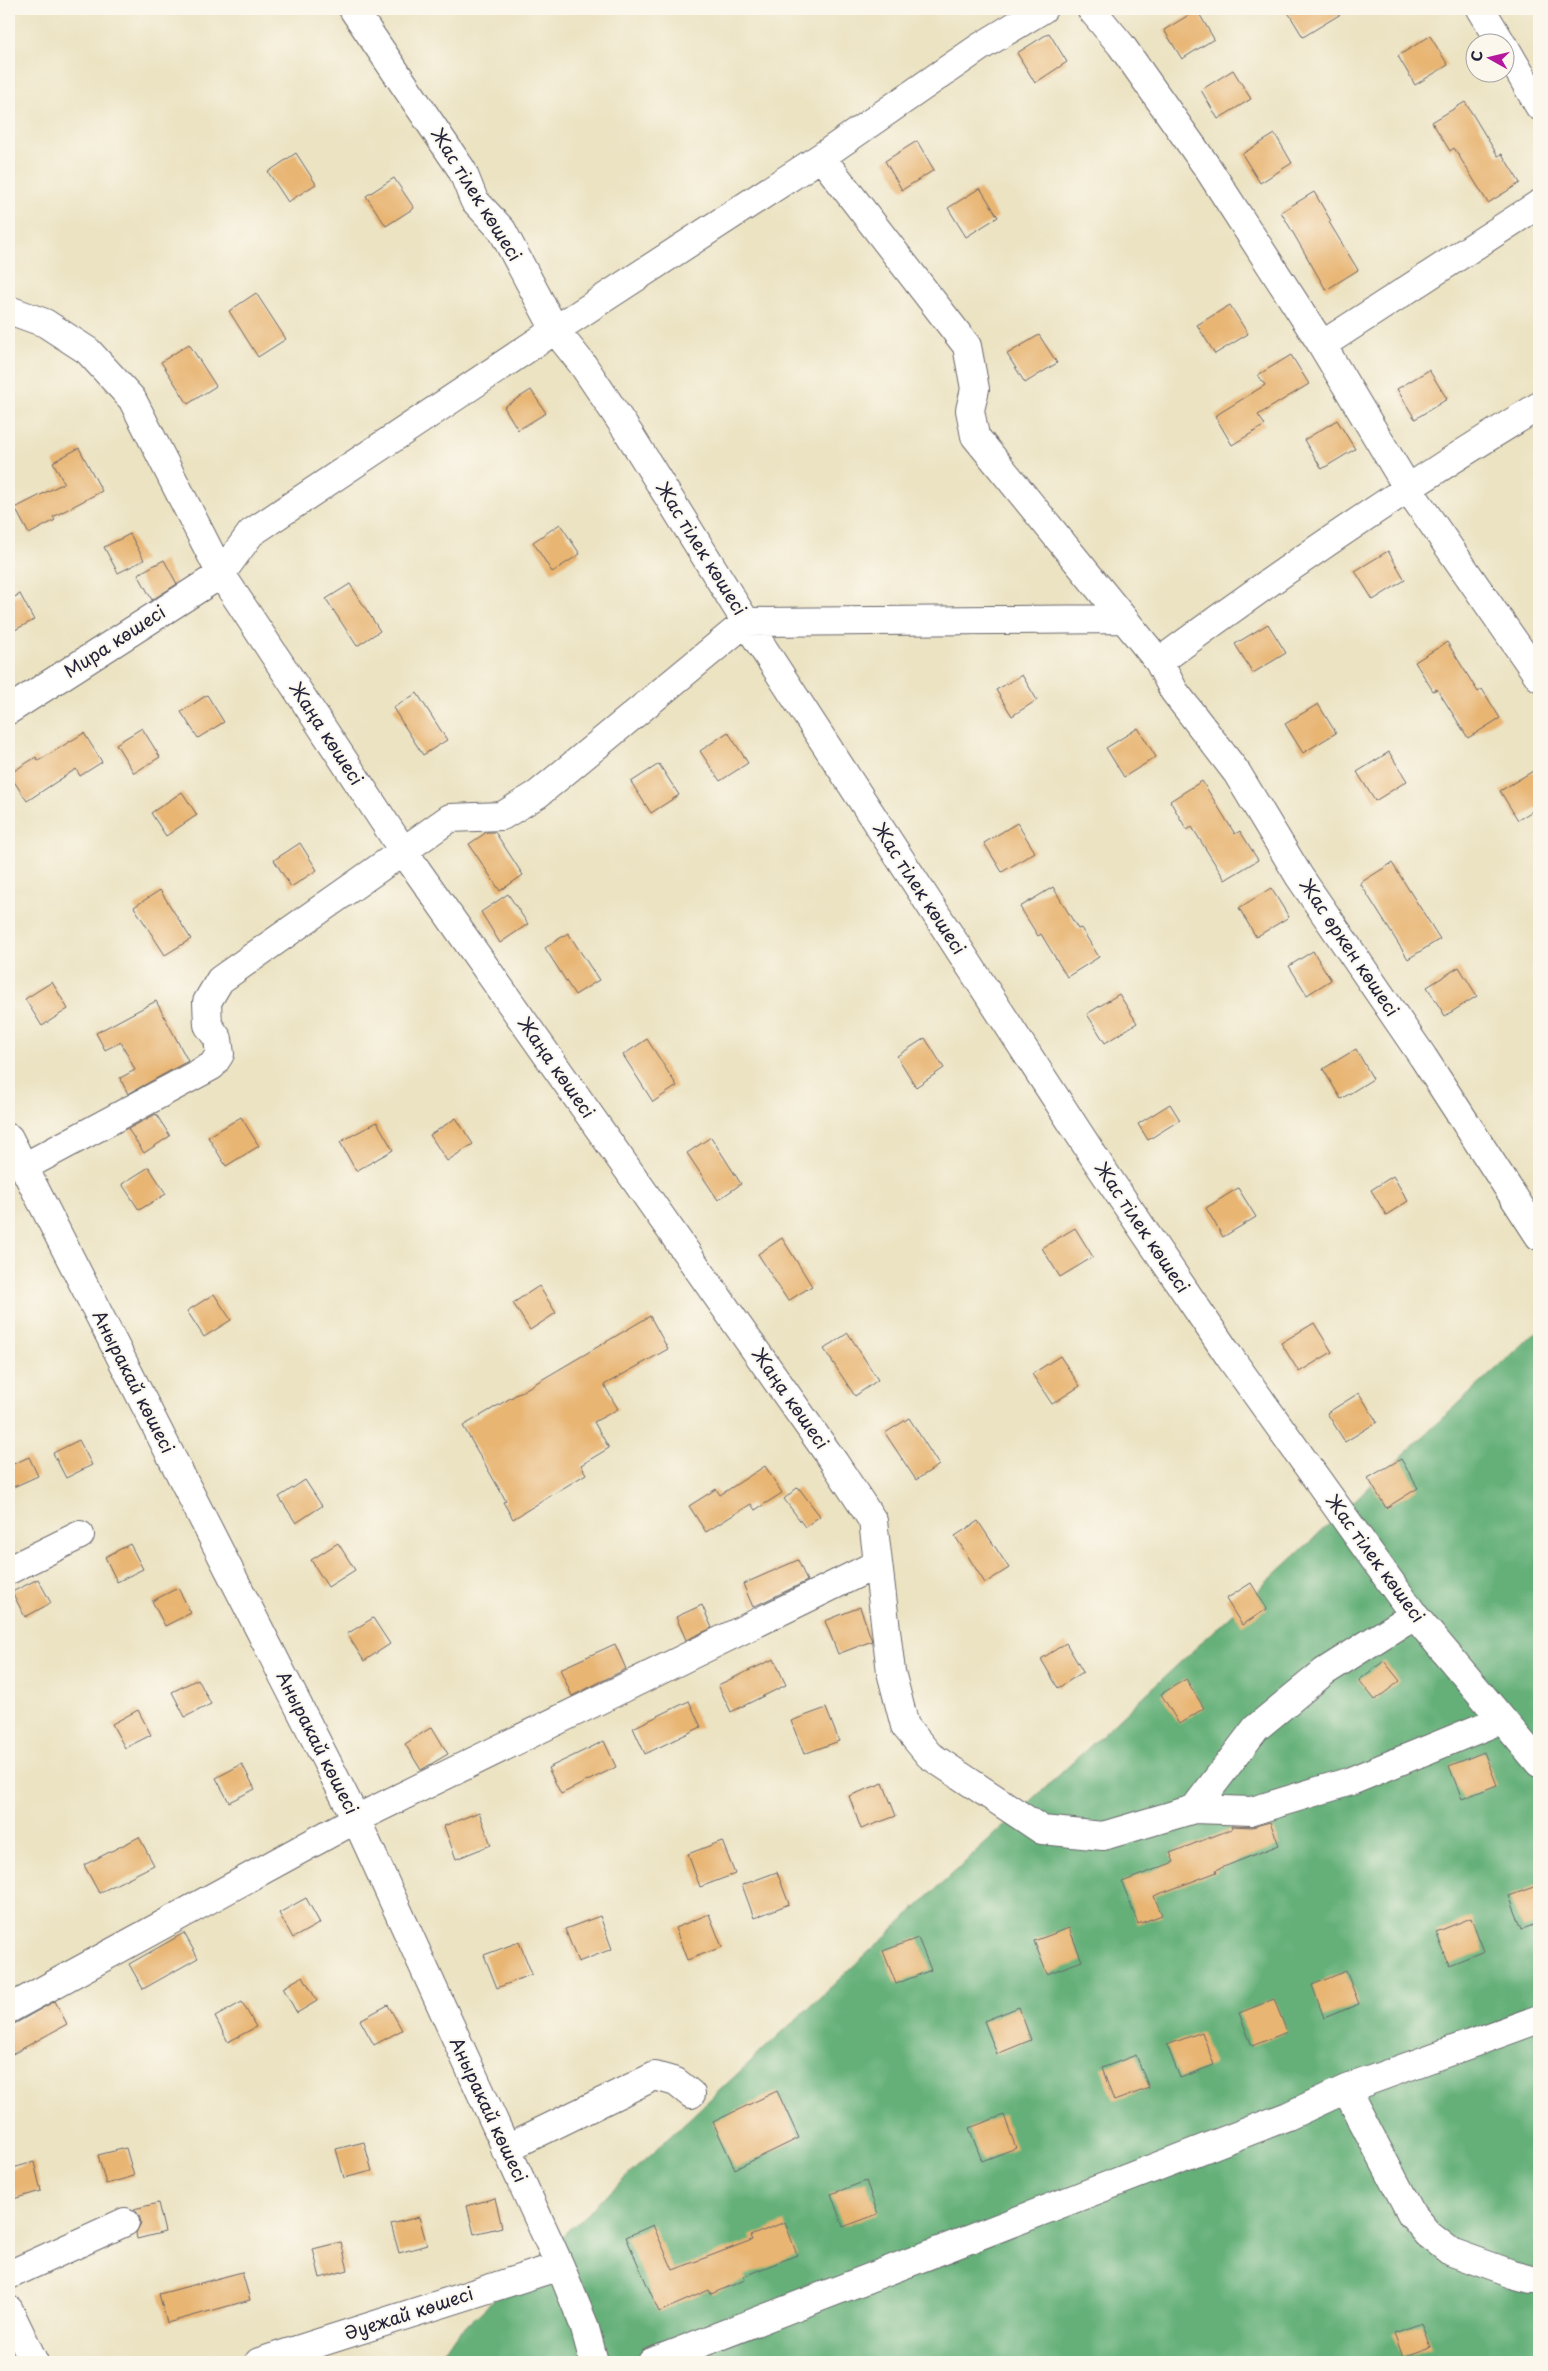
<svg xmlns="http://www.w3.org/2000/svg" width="1548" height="2371" viewBox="0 0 1548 2371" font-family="'Playpen Sans',sans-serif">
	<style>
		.forest { fill: #65b079; stroke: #44695a }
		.building { fill: #e8b573 }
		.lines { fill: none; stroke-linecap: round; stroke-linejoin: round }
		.minor-casing { stroke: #69666b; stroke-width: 30 }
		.minor { stroke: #fff; stroke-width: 28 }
		.labels { text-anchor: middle; stroke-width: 4; stroke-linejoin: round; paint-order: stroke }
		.street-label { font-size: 18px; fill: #22223b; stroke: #fbf7ec }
	</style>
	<rect width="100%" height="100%" fill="#fbf7ec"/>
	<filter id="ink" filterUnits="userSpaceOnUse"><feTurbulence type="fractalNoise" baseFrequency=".02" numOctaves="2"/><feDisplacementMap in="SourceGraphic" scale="10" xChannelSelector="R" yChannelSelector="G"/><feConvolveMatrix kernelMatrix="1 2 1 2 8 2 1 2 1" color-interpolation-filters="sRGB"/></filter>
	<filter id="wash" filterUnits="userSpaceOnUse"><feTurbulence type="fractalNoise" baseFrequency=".0096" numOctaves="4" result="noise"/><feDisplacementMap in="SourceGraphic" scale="20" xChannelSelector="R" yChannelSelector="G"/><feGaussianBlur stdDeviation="1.12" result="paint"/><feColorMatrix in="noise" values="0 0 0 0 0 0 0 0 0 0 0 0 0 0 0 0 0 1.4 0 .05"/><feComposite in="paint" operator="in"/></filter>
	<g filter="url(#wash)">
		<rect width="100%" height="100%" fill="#ece3c3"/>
		<path class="forest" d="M1539 1329V2362H436L451 2340Z"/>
		<g id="blocks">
			<path class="building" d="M1286 9H1349L1303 37Z
				M1197 10 1214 39 1182 59 1164 30Z
				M1049 33 1067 62 1035 83 1017 53Z
				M1430 36 1448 65 1415 85 1398 56Z
				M1233 70 1251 99 1218 119 1201 90Z
				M1465 102 1498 156 1502 154 1520 183 1488 203 1454 148 1450 151 1432 122Z
				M1275 134 1292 163 1260 183 1242 154Z
				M917 141 934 170 902 190 885 161Z
				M296 153 316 184 288 202 268 172Z
				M394 178 414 208 386 226 366 196Z
				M980 188 998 217 966 237 948 208Z
				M1314 192 1331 221 1329 222 1358 270 1326 290 1281 212Z
				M256 293 286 339 258 357 229 311Z
				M1230 305 1248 334 1215 354 1197 325Z
				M1039 335 1057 363 1025 383 1007 354Z
				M189 344 216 386 188 404 161 362Z
				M1291 355 1309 384 1258 415 1265 425 1232 445 1215 416 1265 385 1258 375Z
				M1429 370 1447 399 1415 419 1397 389Z
				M531 390 546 413 518 430 504 407Z
				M1337 420 1355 449 1322 469 1304 440Z
				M79 448 102 491 53 517 55 520 29 534 15 508 64 483 53 462Z
				M560 524 580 554 552 572 533 542Z
				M130 534 144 560 118 573 104 547Z
				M1388 551 1405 580 1373 600 1355 571Z
				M164 560 177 584 152 600 138 574Z
				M350 584 380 631 357 646 326 599Z
				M20 594 34 620 9 633V600Z
				M1268 624 1286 653 1253 673 1235 644Z
				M1447 642 1478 692 1482 689 1500 718 1468 738 1437 689 1433 691 1415 662Z
				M1022 675 1037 700 1012 716 996 690Z
				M417 693 447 740 423 755 393 708Z
				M207 695 224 722 198 738 181 712Z
				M1318 704 1336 733 1303 753 1285 724Z
				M142 728 160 757 134 773 116 744Z
				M1138 728 1156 757 1124 777 1106 748Z
				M728 732 748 763 720 781 700 751Z
				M84 733 102 762 80 776 76 769 27 801 9 774 36 757 38 761Z
				M1389 752 1407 781 1375 801 1357 772Z
				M659 764 679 795 651 813 631 782Z
				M1533 771 1539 782V807L1518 820 1500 791Z
				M1202 781 1235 834 1240 831 1258 860 1225 880 1192 827 1187 830 1170 801Z
				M182 792 197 815 166 836 151 813Z
				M1017 823 1035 852 1002 872 984 843Z
				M487 832H495L523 875 500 891 469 844Z
				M300 843 317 870 291 887 274 860Z
				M1392 863 1440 939 1408 959 1360 883Z
				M1053 887 1078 929 1081 928 1099 957 1067 977 1041 934 1038 936 1020 907Z
				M1271 888 1289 917 1256 937 1239 908Z
				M160 890 191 939 165 955 134 907Z
				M508 894 528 924 500 943 481 912Z
				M568 933 599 980 575 995 545 948Z
				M1313 951 1331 980 1307 995 1289 966Z
				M1459 967 1477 996 1445 1016 1427 987Z
				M52 982 68 1009 42 1026 25 999Z
				M1119 994 1137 1023 1105 1043 1087 1014Z
				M156 1001 188 1061 128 1094 120 1078 135 1070 121 1042 105 1050 96 1033Z
				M925 1038 944 1068 916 1087 897 1056Z
				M647 1039 677 1086 653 1102 623 1055Z
				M1356 1049 1373 1079 1341 1099 1323 1069Z
				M1170 1104 1180 1120 1148 1140 1138 1124Z
				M156 1114 170 1136 144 1153 128 1129Z
				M241 1117 259 1146 226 1166 208 1137Z
				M456 1118 473 1144 447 1161 430 1135Z
				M377 1122 393 1150 356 1171 340 1142Z
				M711 1137 741 1184 718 1200 687 1153Z
				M149 1167 166 1194 139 1210 122 1184Z
				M1393 1176 1408 1201 1386 1215 1371 1190Z
				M1238 1188 1256 1217 1223 1237 1206 1208Z
				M1075 1228 1093 1257 1060 1277 1042 1248Z
				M782 1238 812 1286 788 1301 758 1254Z
				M539 1286 556 1313 530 1330 513 1303Z
				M214 1294 231 1320 204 1337 187 1311Z
				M650 1316 668 1349 604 1385 618 1409 594 1422 609 1448 581 1465 586 1474 513 1519 503 1502 506 1501 463 1426Z
				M1314 1323 1332 1352 1299 1372 1281 1343Z
				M848 1333 878 1380 855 1396 824 1349Z
				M1060 1356 1080 1386 1052 1404 1032 1374Z
				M1359 1393 1377 1422 1345 1442 1327 1413Z
				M909 1418 939 1465 916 1480 885 1433Z
				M79 1440 92 1465 66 1478 53 1453Z
				M29 1457 38 1476 9 1489V1466Z
				M1401 1459 1418 1488 1386 1508 1368 1478Z
				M765 1466 782 1493 755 1510 751 1504 706 1532 689 1506 716 1489 720 1495Z
				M305 1480 322 1506 296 1523 279 1497Z
				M798 1487 820 1516 805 1527 784 1499Z
				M978 1521 1009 1568 985 1583 955 1536Z
				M338 1543 355 1570 328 1587 311 1560Z
				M130 1544 143 1569 117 1582 105 1557Z
				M798 1560 807 1581 753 1607 743 1584Z
				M38 1579 51 1603 25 1617 12 1592Z
				M1251 1583 1267 1609 1242 1625 1226 1599Z
				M178 1588 191 1613 165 1626 152 1601Z
				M702 1605 712 1628 686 1640 676 1617Z
				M860 1607 872 1641 838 1654 825 1621Z
				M373 1618 390 1644 364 1661 347 1634Z
				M1066 1643 1083 1672 1058 1688 1041 1659Z
				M615 1644 626 1669 572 1696 560 1669Z
				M774 1659 786 1685 731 1712 718 1685Z
				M1384 1661 1400 1681 1375 1700 1359 1680Z
				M198 1679 211 1704 185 1717 172 1692Z
				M1186 1679 1204 1708 1179 1724 1161 1694Z
				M689 1701 701 1727 645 1754 633 1728Z
				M826 1708 839 1741 804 1754 791 1721Z
				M138 1710 151 1735 125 1748 112 1724Z
				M432 1727 448 1754 421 1770 405 1744Z
				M604 1741 616 1767 561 1794 548 1768Z
				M1484 1752 1497 1785 1462 1799 1449 1766Z
				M242 1764 255 1789 229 1802 216 1778Z
				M883 1783 896 1816 861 1829 849 1796Z
				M479 1812 491 1845 456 1859 444 1826Z
				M1270 1822 1279 1845 1216 1870 1217 1872 1154 1896 1162 1915 1138 1924 1122 1882 1174 1862 1170 1853 1232 1829 1231 1826 1252 1827Z
				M139 1837 154 1865 99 1893 84 1865Z
				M722 1841 735 1874 700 1887 688 1854Z
				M777 1872 789 1904 754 1918 742 1885Z
				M1539 1885V1923L1522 1929 1509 1896Z
				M306 1898 320 1923 293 1938 279 1913Z
				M709 1914 722 1947 687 1960 675 1928Z
				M600 1916 612 1949 578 1962 565 1929Z
				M1471 1918 1484 1951 1449 1965 1436 1932Z
				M1069 1928 1082 1961 1047 1974 1034 1941Z
				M184 1933 198 1958 143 1989 129 1964Z
				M918 1938 931 1970 896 1984 883 1951Z
				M519 1942 532 1974 497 1988 484 1955Z
				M1346 1971 1359 2004 1324 2018 1312 1985Z
				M303 1976 317 2001 297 2013 283 1988Z
				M1274 1999 1287 2032 1252 2046 1239 2013Z
				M55 2001 67 2024 9 2056V2025L16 2023Z
				M242 2002 256 2027 228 2042 215 2017Z
				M388 2005 402 2030 374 2045 360 2020Z
				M1019 2007 1031 2040 997 2054 984 2021Z
				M1202 2032 1214 2065 1180 2078 1167 2045Z
				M1136 2055 1149 2088 1114 2101 1102 2068Z
				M777 2091 799 2138 735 2169 713 2122Z
				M1004 2115 1016 2148 982 2161 969 2128Z
				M364 2142 372 2171 344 2178 336 2149Z
				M126 2148 134 2176 106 2184 98 2155Z
				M34 2162 41 2191 13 2199 9 2183V2169Z
				M866 2181 878 2214 843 2227 831 2194Z
				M495 2198 502 2227 474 2234 467 2206Z
				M158 2203 165 2232 137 2239 136 2233 141 2223 139 2215 134 2209Z
				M419 2217 427 2245 399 2253 391 2224Z
				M785 2222 797 2255 744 2276 745 2280 711 2294 709 2290 659 2312 626 2237 653 2225 673 2270 752 2240 750 2236Z
				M341 2242 348 2270 320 2278 313 2249Z
				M242 2272 250 2300 167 2323 159 2294Z
				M1422 2323 1431 2347 1403 2357 1394 2333Z"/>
		</g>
	</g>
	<g filter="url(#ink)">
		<use href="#blocks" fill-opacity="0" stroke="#69666b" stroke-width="1"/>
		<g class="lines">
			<defs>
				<path id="minor" d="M353 9 462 170 474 200 502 230 555 330 583 365 630 435 746 622 1100 1166 1229 1356 1414 1615 1539 1763
					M1091 9 1121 45 1207 167 1322 345 1407 487 1539 677
					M1481 9 1501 42
					M1506 49 1539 106
					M821 157 967 346 975 389 970 410 975 436 1124 619
					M9 310 45 323 88 351 132 399 221 574 404 852 834 1462 873 1521 891 1672 905 1726 929 1755 1042 1830 1103 1836 1194 1809 1252 1811 1351 1781 1500 1720
					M1322 345 1539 204
					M1159 662 1174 691 1237 773 1299 876 1423 1057 1539 1236
					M9 710 221 574 251 533 555 330 821 157 980 47 1043 9
					M9 1138 356 1819 560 2266 584 2325 594 2362
					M24 1167 212 1066 220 1054 218 1039 208 1025 207 1002 220 980 450 818 502 816 538 794 746 622 1124 619 1159 662C1282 571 1408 485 1539 406
					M9 1570 80 1535
					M1194 1809 1256 1728 1324 1672 1414 1615
					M9 2009 356 1819 877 1564
					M1346 2089 1412 2215 1428 2234 1451 2252 1512 2274 1531 2279H1539
					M505 2149 655 2076 676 2082 691 2094
					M9 2275 125 2222
					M9 2310 34 2362
					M259 2362 560 2266
					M652 2362 1288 2116 1346 2089 1539 2019"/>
			</defs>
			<use href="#minor" class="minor-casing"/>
			<use href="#minor" class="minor"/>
		</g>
	</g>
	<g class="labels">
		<g class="street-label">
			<text transform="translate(476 195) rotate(58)" y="6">Жас тілек көшесі</text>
			<text transform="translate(701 549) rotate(58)" y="6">Жас тілек көшесі</text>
			<text transform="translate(115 642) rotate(-33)" y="6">Мира көшесі</text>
			<text transform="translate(326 734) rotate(57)" y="6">Жаңа көшесі</text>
			<text transform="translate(919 889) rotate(57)" y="6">Жас тілек көшесі</text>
			<text transform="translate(1349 948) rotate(56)" y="6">Жас өркен көшесі</text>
			<text transform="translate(556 1068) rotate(55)" y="6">Жаңа көшесі</text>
			<text transform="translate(1142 1228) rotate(56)" y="6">Жас тілек көшесі</text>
			<text transform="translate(133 1382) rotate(63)" y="6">Аныракай көшесі</text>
			<text transform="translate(790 1399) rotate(55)" y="6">Жаңа көшесі</text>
			<text transform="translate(1375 1559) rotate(54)" y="6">Жас тілек көшесі</text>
			<text transform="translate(317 1743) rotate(63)" y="6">Аныракай көшесі</text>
			<text transform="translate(488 2110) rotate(65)" y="6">Аныракай көшесі</text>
			<text transform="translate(409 2314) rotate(-18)" y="6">Әуежай көшесі</text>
		</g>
	</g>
	<rect width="1548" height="2371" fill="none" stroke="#fbf7ec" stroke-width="30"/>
	<g transform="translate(1490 58) rotate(278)"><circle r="24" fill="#fbf7ec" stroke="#a4a2a5"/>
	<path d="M0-4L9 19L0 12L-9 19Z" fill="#b5179e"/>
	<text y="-8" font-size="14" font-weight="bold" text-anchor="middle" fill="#22223b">С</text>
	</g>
</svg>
